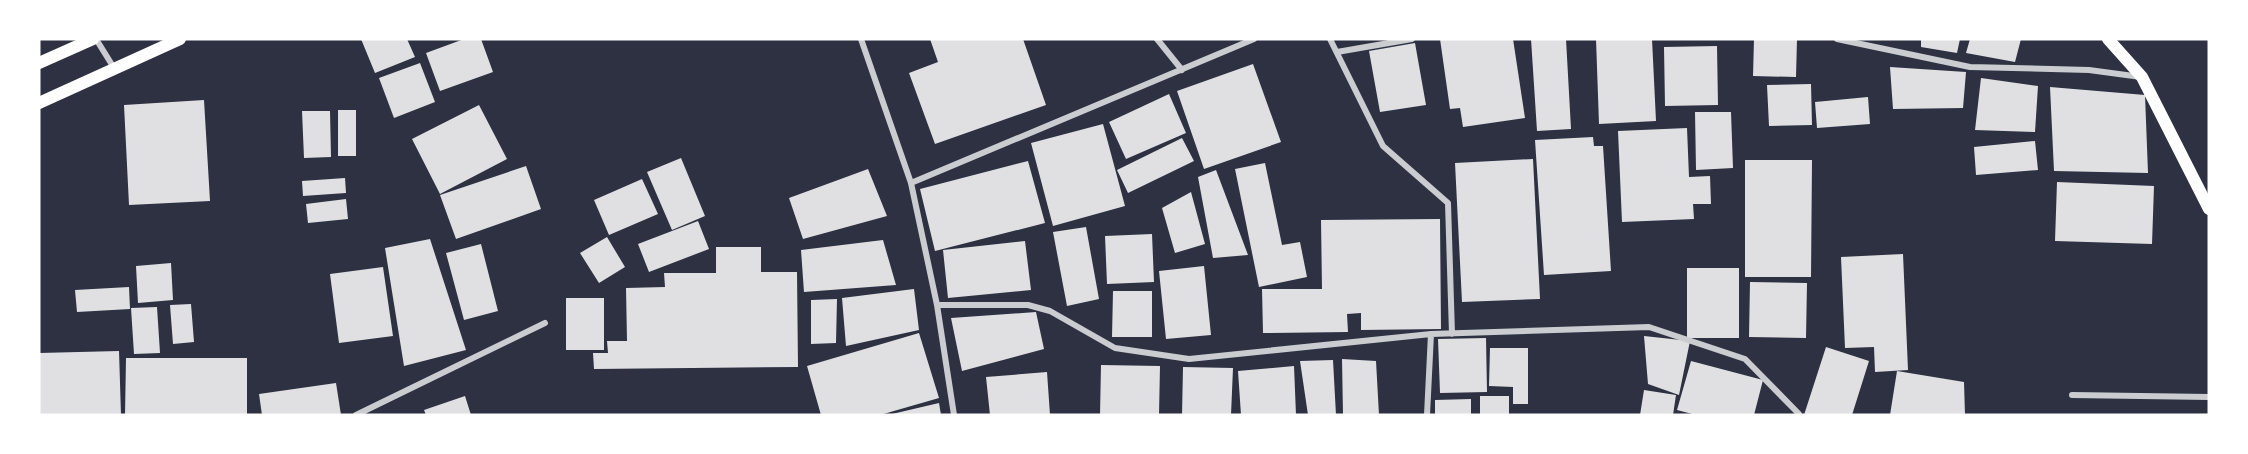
<svg xmlns="http://www.w3.org/2000/svg" width="2248" height="454" viewBox="0 0 2248 454" font-family="Figtree,sans-serif">
	<style>
		.building { fill: #e0e0e3 }
		.lines { fill: none; stroke-linecap: round; stroke-linejoin: round }
		.minor { stroke: #caccd0; stroke-width: 6 }
		.secondary { stroke: #fff; stroke-width: 12 }
	</style>
	<rect width="100%" height="100%" fill="#2d3142"/>
	<path class="building" d="M361 39H407L415 57 375 73Z
		M464 39H481L493 72 440 91 426 53Z
		M930 39H1023L1046 105 935 144 909 73 938 62Z
		M1440 39H1513L1525 118 1463 127 1460 108 1450 109Z
		M1531 39H1566L1571 129 1537 131Z
		M1596 39H1652L1656 121 1599 124Z
		M1754 39H1797L1796 77 1753 76Z
		M1921 39H1960L1957 53 1921 47Z
		M1970 39H2021L2015 62 1966 53Z
		M1415 43 1426 105 1380 112 1369 51Z
		M1717 46 1718 105 1665 106 1664 47Z
		M420 63 435 102 394 118 379 78Z
		M1253 64 1281 142 1204 169 1177 91Z
		M1890 67 1966 72 1963 108 1893 109Z
		M1981 78 2038 86 2035 132 1975 130Z
		M1811 84 1812 125 1769 126 1767 85Z
		M2050 87 2145 95 2148 173 2054 171Z
		M1169 94 1186 133 1126 159 1109 122Z
		M1868 97 1870 124 1817 128 1815 102Z
		M204 100 210 201 129 205 124 105Z
		M479 105 507 159 440 194 412 139Z
		M338 110H356V156H338Z
		M302 111H330L331 157 304 158Z
		M1695 112H1731L1733 168 1696 170Z
		M1103 124 1125 206 1053 226 1031 143Z
		M1687 128 1689 177 1710 176 1711 204H1693L1694 219 1622 222 1618 131Z
		M1593 137 1594 146H1603L1611 271 1544 275 1535 140Z
		M1182 138 1194 161 1128 193 1117 170Z
		M2035 141 2038 170 1976 175 1974 147Z
		M681 158 705 216 672 230 647 172Z
		M1533 159 1540 299 1462 302 1455 163Z
		M1745 160H1812L1811 277H1745Z
		M1028 161 1045 223 935 251 920 189Z
		M1265 163 1282 245 1300 242 1307 277 1259 287 1235 169Z
		M526 166 541 209 456 239 440 195Z
		M868 169 887 216 803 239 789 198Z
		M1216 170 1248 255 1213 258 1198 177Z
		M345 178 346 193 303 196 302 181Z
		M642 179 658 214 609 235 594 200Z
		M2057 182 2154 186 2152 244 2055 241Z
		M1191 192 1205 244 1175 253 1162 208Z
		M346 199 348 219 308 223 306 204Z
		M1440 219 1441 329 1361 330V313L1347 314 1348 332 1263 333 1262 289H1322L1321 220Z
		M698 221 709 249 649 272 638 244Z
		M1086 227 1099 299 1067 306 1053 232Z
		M1152 234 1154 282 1107 284 1105 236Z
		M607 237 625 267 599 283 580 253Z
		M430 239 466 350 404 366 385 248Z
		M883 240 896 285 804 292 801 250Z
		M1025 241 1031 290 948 298 943 250Z
		M481 244 498 311 464 320 446 253Z
		M716 247H761V272H797L798 367 594 369 593 353H608L607 341H627L626 288 665 287 664 273H716Z
		M1903 254 1908 370 1875 372 1874 347 1845 348 1841 257Z
		M171 263 173 300 138 303 136 266Z
		M1204 266 1211 335 1166 339 1159 271Z
		M383 267 393 336 339 343 330 274Z
		M1687 268H1739V338H1687Z
		M1750 282 1807 283 1806 338 1749 337Z
		M129 287 130 309 77 312 75 290Z
		M914 289 919 330 846 346 842 298Z
		M1113 291H1152V337H1112Z
		M566 298H604V350H566Z
		M837 299 836 343 811 344V300Z
		M191 304 194 342 173 344 170 305Z
		M157 307 160 353 134 354 131 308Z
		M1036 312 1044 349 962 371 951 318Z
		M919 333 939 398 880 415H821L807 366Z
		M1644 336 1690 341 1679 395 1648 384Z
		M1486 338 1487 392 1440 393 1438 339Z
		M1826 347 1869 361 1852 415H1804Z
		M1490 348H1528V404H1513V387L1489 386Z
		M119 351 121 415H39V353Z
		M126 358H247V415H125Z
		M1342 359 1376 361 1379 415H1343Z
		M1333 360 1336 415H1308L1300 361Z
		M1691 361 1763 380 1754 415H1696L1677 410Z
		M1101 365 1160 366 1159 415H1100Z
		M1294 366 1296 415H1241L1238 371Z
		M1183 367 1233 368 1231 415H1182Z
		M1897 371 1964 382 1965 415H1890Z
		M1047 372 1050 415H990L986 377Z
		M336 383 341 415H262L259 394Z
		M1644 390 1676 395 1673 415H1640Z
		M465 396 471 415H426L424 410Z
		M1480 396H1509V415H1480Z
		M1471 399V415H1435V400Z
		M939 403 941 415H892V414Z"/>
	<g class="lines">
		<path class="minor" d="M96 39 114 68
			M861 39 911 183 937 305 954 415
			M1157 39 1182 70
			M1330 39 1383 146 1448 203 1452 334
			M1837 39 1970 67 2089 70 2141 77
			M1337 52 1412 39
			M911 183 1254 39
			M937 305H1028L1050 311 1115 348 1189 359 1431 334 1649 327 1745 359 1799 414
			M2072 395 2209 397
			M356 415 545 323
			M1427 415 1431 334"/>
		<path class="secondary" d="M2108 39 2142 77 2209 209
			M39 63 93 39
			M39 103 180 39"/>
	</g>
	<rect width="2248" height="454" fill="none" stroke="#ffffff" stroke-width="81"/>
</svg>
